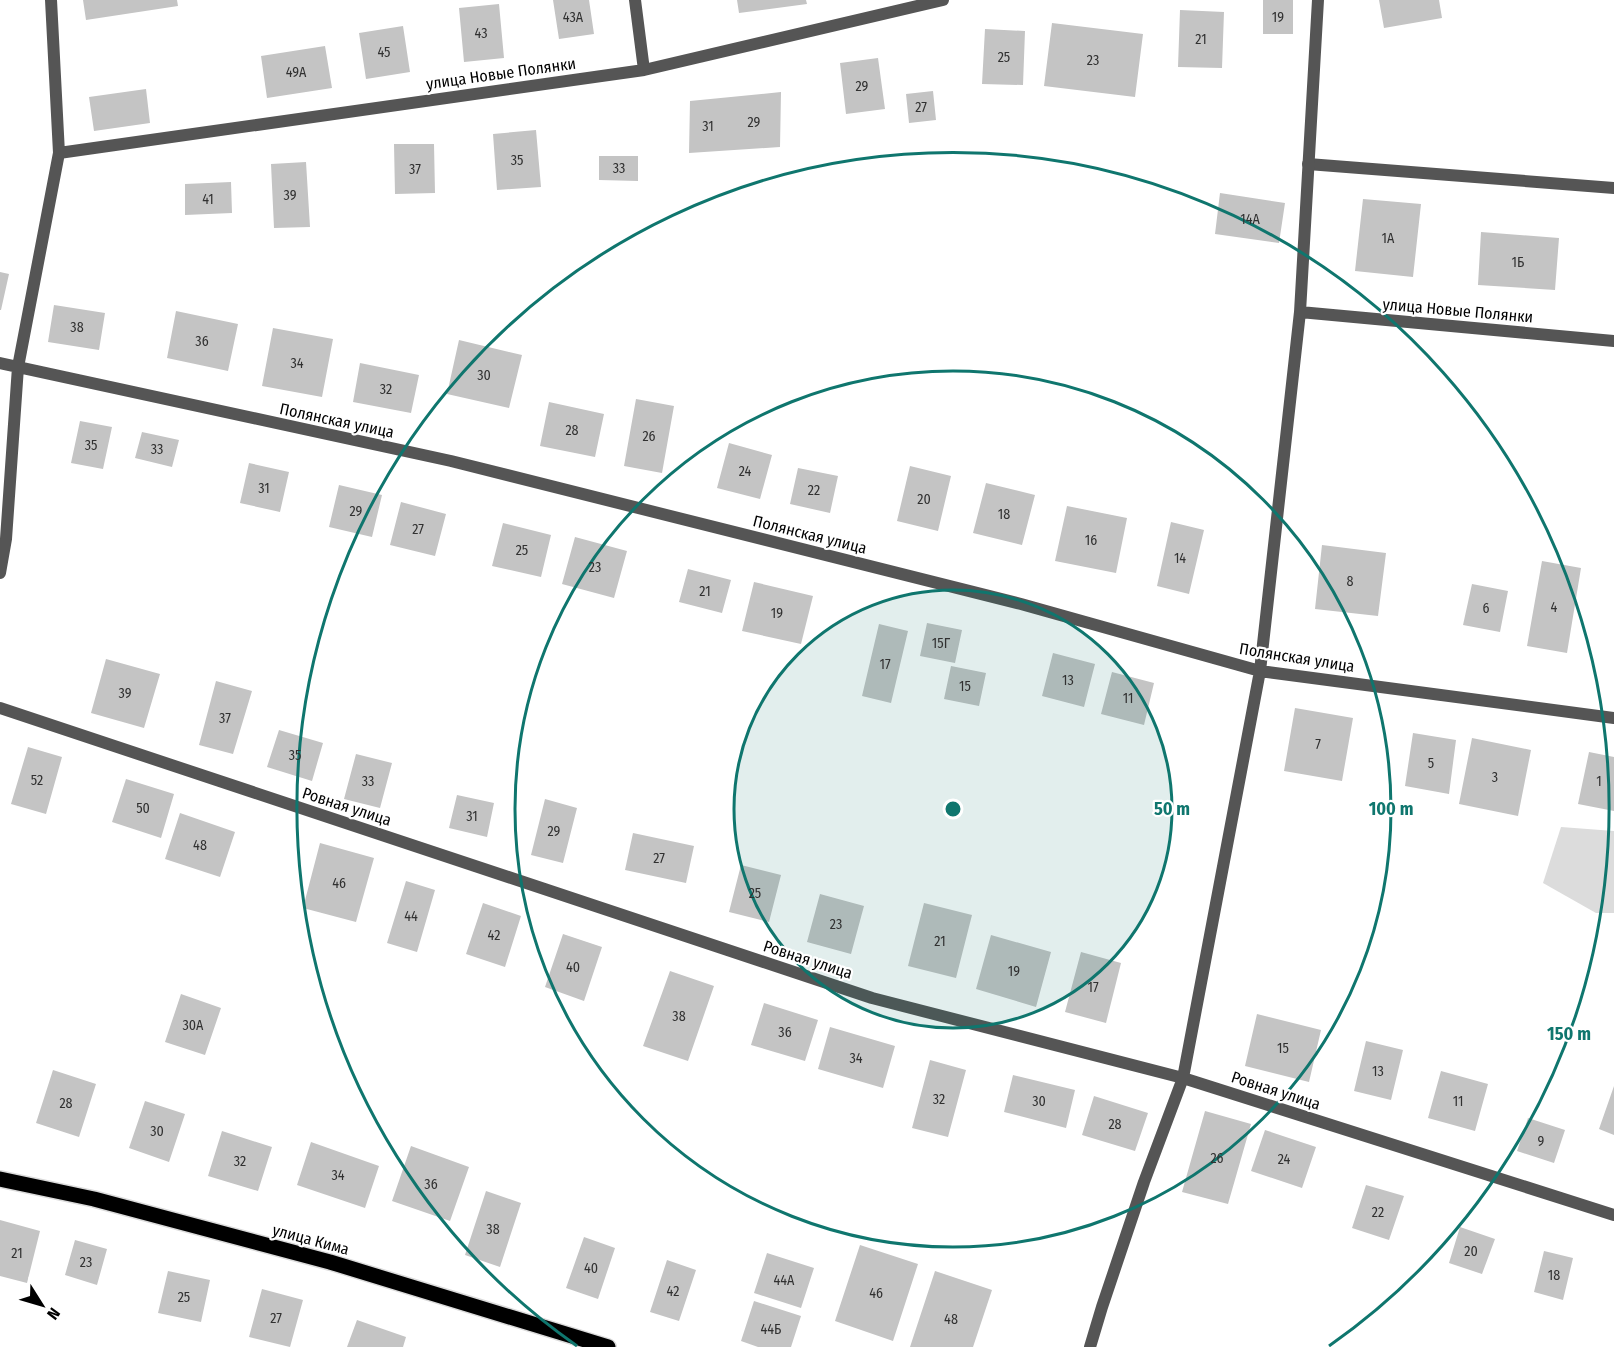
<svg xmlns="http://www.w3.org/2000/svg" width="1614" height="1347" viewBox="0 0 1614 1347" font-family="'Fira Sans Condensed',sans-serif">
	<style>
		.green { fill: #dcdcdc }
		.building { fill: #c4c4c4 }
		.lines { fill: none; stroke-linecap: round; stroke-linejoin: round }
		.primary-casing { stroke: #dbdbdb; stroke-width: 18 }
		.service { stroke: #555; stroke-width: 12 }
		.minor { stroke: #555; stroke-width: 12 }
		.primary { stroke: #000; stroke-width: 15 }
		.ring { fill: none; stroke: #0f766e; stroke-width: 3 }
		.labels { text-anchor: middle; stroke-width: 4.5; stroke-linejoin: round; paint-order: stroke }
		.number-label { font-size: 14px; fill: #313131 }
		.street-label { font-size: 16px; fill: #000; stroke: #fff }
		.centre { fill: #0f766e; stroke: #fff; stroke-width: 3 }
		.ring-label { font-size: 18px; text-anchor: middle; font-weight: bold; fill: #0f766e; stroke: #fff; stroke-width: 4.5; stroke-linejoin: round; paint-order: stroke }
	</style>
	<rect width="100%" height="100%" fill="#fff"/>
	<path class="green" d="M1561 827 1614 831V913H1596L1543 883Z"/>
	<path class="building" d="M83 0H177L178 6 86 20Z
		M553 0H589L594 34 559 39Z
		M737 0H806L807 4 739 13Z
		M1263 0H1293V34H1263Z
		M1379 0H1439L1442 18 1384 28Z
		M499 4 504 58 464 62 459 8Z
		M1180 10 1224 12 1222 68 1178 67Z
		M1052 23 1143 34 1135 97 1044 86Z
		M403 26 410 72 366 79 359 33Z
		M985 29 1025 31 1023 85 982 84Z
		M325 46 332 88 267 98 261 56Z
		M878 58 885 109 846 114 840 63Z
		M146 89 150 123 94 131 89 97Z
		M933 91 936 120 909 123 906 94Z
		M781 92 780 147 689 153 690 101Z
		M536 130 541 187 497 190 493 134Z
		M394 144H434L435 193 395 194Z
		M599 156H638V181L599 180Z
		M306 162 310 227 274 228 271 164Z
		M231 182 232 213 185 215V184Z
		M1220 193 1285 203 1279 243 1215 234Z
		M1363 199 1421 204 1413 277 1355 271Z
		M1481 232 1559 238 1555 290 1478 285Z
		M0 272 9 274 1 310H0Z
		M54 305 105 313 99 350 48 342Z
		M176 311 238 324 228 371 167 358Z
		M273 328 333 339 322 397 262 386Z
		M459 340 522 355 509 408 447 394Z
		M360 363 419 375 411 413 353 402Z
		M636 399 674 406 662 473 624 466Z
		M549 402 604 414 595 457 540 446Z
		M80 421 112 427 103 469 71 463Z
		M142 432 179 440 172 467 135 458Z
		M729 443 772 455 760 499 717 488Z
		M249 463 289 472 280 512 240 503Z
		M910 466 951 476 938 531 897 521Z
		M798 468 838 476 830 513 790 504Z
		M986 483 1035 495 1022 545 973 533Z
		M339 485 382 495 372 537 329 527Z
		M401 502 446 514 435 556 390 545Z
		M1067 506 1127 518 1116 573 1055 561Z
		M1171 522 1204 530 1189 594 1157 586Z
		M503 523 551 535 541 577 492 566Z
		M575 537 627 551 614 598 562 584Z
		M1322 545 1386 553 1378 616 1315 609Z
		M1542 561 1581 568 1567 653 1527 646Z
		M688 569 731 580 722 613 679 602Z
		M754 582 813 596 801 644 742 631Z
		M1472 584 1508 591 1500 632 1463 625Z
		M927 623 962 630 955 663 920 656Z
		M879 624 908 631 891 703 862 696Z
		M1053 653 1095 664 1084 707 1042 696Z
		M106 659 160 674 144 728 91 713Z
		M951 666 986 673 979 706 944 699Z
		M1112 672 1154 683 1144 725 1101 714Z
		M216 681 252 691 233 754 199 745Z
		M1295 708 1353 718 1342 781 1284 771Z
		M279 730 323 743 312 781 267 767Z
		M1413 733 1456 740 1449 794 1405 786Z
		M1472 738 1531 750 1518 816 1459 804Z
		M28 747 62 757 46 814 11 804Z
		M1589 752 1614 757V811L1578 804Z
		M356 754 392 763 380 808 344 799Z
		M126 779 174 794 161 838 112 822Z
		M457 795 494 803 487 837 449 828Z
		M545 799 577 808 563 863 531 855Z
		M180 813 235 832 220 877 165 859Z
		M633 833 694 846 686 883 625 870Z
		M320 843 374 858 356 922 303 908Z
		M741 865 781 875 769 922 729 912Z
		M406 881 435 890 417 952 387 943Z
		M820 894 864 906 851 954 807 942Z
		M483 903 521 916 505 967 466 954Z
		M924 903 972 915 956 978 908 966Z
		M563 934 602 947 584 1001 545 987Z
		M991 935 1051 952 1036 1007 976 989Z
		M1081 952 1121 963 1106 1023 1065 1012Z
		M670 971 714 986 688 1061 643 1046Z
		M181 994 221 1008 205 1055 165 1042Z
		M764 1003 818 1020 805 1061 751 1045Z
		M1257 1014 1321 1030 1309 1082 1245 1066Z
		M830 1027 895 1046 883 1088 818 1069Z
		M1366 1041 1403 1050 1391 1100 1354 1091Z
		M930 1060 966 1070 948 1137 912 1128Z
		M53 1070 96 1084 79 1137 36 1123Z
		M1441 1071 1488 1084 1475 1131 1428 1118Z
		M1013 1075 1075 1090 1066 1128 1004 1112Z
		M1614 1086V1135L1599 1129Z
		M1094 1096 1148 1113 1135 1151 1082 1135Z
		M145 1101 185 1114 169 1162 129 1148Z
		M1205 1111 1251 1124 1228 1204 1182 1192Z
		M1528 1118 1565 1130 1554 1163 1517 1151Z
		M1265 1130 1316 1147 1302 1188 1251 1171Z
		M222 1131 272 1147 258 1191 208 1176Z
		M311 1142 379 1166 365 1208 297 1185Z
		M411 1146 469 1167 450 1221 392 1201Z
		M1366 1185 1404 1196 1389 1240 1352 1228Z
		M486 1191 521 1203 500 1267 465 1255Z
		M0 1220 40 1231 27 1283 0 1276Z
		M1460 1227 1495 1239 1482 1274 1449 1263Z
		M584 1237 615 1248 598 1299 566 1288Z
		M75 1240 107 1249 97 1285 65 1275Z
		M860 1245 918 1264 893 1341 835 1321Z
		M1544 1251 1573 1258 1563 1300 1534 1292Z
		M767 1253 814 1268 801 1308 754 1293Z
		M667 1260 696 1270 679 1321 650 1312Z
		M168 1271 210 1280 201 1322 158 1313Z
		M935 1271 992 1290 973 1347H910Z
		M262 1289 303 1300 290 1347 249 1337Z
		M754 1301 801 1316 791 1347H758L741 1341Z
		M357 1320 406 1337 403 1347H347Z"/>
	<g class="lines">
		<defs>
			<path id="primary" d="M0 1179 94 1199 330 1262 608 1347"/>
		</defs>
		<use href="#primary" class="primary-casing"/>
		<path class="service" d="M1308 164 1614 188"/>
		<path class="minor" d="M635 0 644 70
			M59 153 644 70 943 0
			M1300 312 1614 341
			M0 363 451 461 1021 604 1260 671 1614 718
			M0 573 6 539 18 367 59 153 51 0
			M0 708 872 998 1183 1078 1614 1215
			M1090 1347 1102 1307 1144 1182 1183 1078 1260 671 1300 312 1318 0"/>
		<use href="#primary" class="primary"/>
	</g>
	<circle cx="953" cy="809" r="219" fill="#0f766e" fill-opacity=".12"/>
	<g class="ring">
		<circle cx="953" cy="809" r="219"/>
		<circle cx="953" cy="809" r="438"/>
		<path d="M577 1346A656 656 0 1 1 1329 1346"/>
	</g>
	<g class="labels">
		<g class="number-label">
			<text x="573" y="22">43А</text>
			<text x="1278" y="22">19</text>
			<text x="481" y="38">43</text>
			<text x="1201" y="44">21</text>
			<text x="384" y="57">45</text>
			<text x="1004" y="62">25</text>
			<text x="1093" y="65">23</text>
			<text x="296" y="77">49А</text>
			<text x="862" y="91">29</text>
			<text x="921" y="112">27</text>
			<text x="754" y="127">29</text>
			<text x="708" y="131">31</text>
			<text x="517" y="165">35</text>
			<text x="619" y="173">33</text>
			<text x="415" y="174">37</text>
			<text x="290" y="200">39</text>
			<text x="208" y="204">41</text>
			<text x="1250" y="224">14А</text>
			<text x="1388" y="243">1А</text>
			<text x="1518" y="267">1Б</text>
			<text x="77" y="332">38</text>
			<text x="202" y="346">36</text>
			<text x="297" y="368">34</text>
			<text x="484" y="380">30</text>
			<text x="386" y="394">32</text>
			<text x="572" y="435">28</text>
			<text x="649" y="441">26</text>
			<text x="91" y="450">35</text>
			<text x="157" y="454">33</text>
			<text x="745" y="476">24</text>
			<text x="264" y="493">31</text>
			<text x="814" y="495">22</text>
			<text x="924" y="504">20</text>
			<text x="356" y="516">29</text>
			<text x="1004" y="519">18</text>
			<text x="418" y="534">27</text>
			<text x="1091" y="545">16</text>
			<text x="522" y="555">25</text>
			<text x="1180" y="563">14</text>
			<text x="595" y="572">23</text>
			<text x="1350" y="586">8</text>
			<text x="705" y="596">21</text>
			<text x="1554" y="612">4</text>
			<text x="1486" y="613">6</text>
			<text x="777" y="618">19</text>
			<text x="941" y="648">15Г</text>
			<text x="885" y="669">17</text>
			<text x="1068" y="685">13</text>
			<text x="965" y="691">15</text>
			<text x="125" y="698">39</text>
			<text x="1128" y="703">11</text>
			<text x="225" y="723">37</text>
			<text x="1318" y="749">7</text>
			<text x="295" y="760">35</text>
			<text x="1431" y="768">5</text>
			<text x="1495" y="782">3</text>
			<text x="37" y="785">52</text>
			<text x="368" y="786">33</text>
			<text x="1599" y="786">1</text>
			<text x="143" y="813">50</text>
			<text x="472" y="821">31</text>
			<text x="554" y="836">29</text>
			<text x="200" y="850">48</text>
			<text x="659" y="863">27</text>
			<text x="339" y="888">46</text>
			<text x="755" y="898">25</text>
			<text x="411" y="921">44</text>
			<text x="836" y="929">23</text>
			<text x="494" y="940">42</text>
			<text x="940" y="946">21</text>
			<text x="573" y="972">40</text>
			<text x="1014" y="976">19</text>
			<text x="1093" y="992">17</text>
			<text x="679" y="1021">38</text>
			<text x="193" y="1030">30А</text>
			<text x="785" y="1037">36</text>
			<text x="1283" y="1053">15</text>
			<text x="856" y="1063">34</text>
			<text x="1378" y="1076">13</text>
			<text x="939" y="1104">32</text>
			<text x="1039" y="1106">30</text>
			<text x="1458" y="1106">11</text>
			<text x="66" y="1108">28</text>
			<text x="1115" y="1129">28</text>
			<text x="157" y="1136">30</text>
			<text x="1541" y="1146">9</text>
			<text x="1217" y="1163">26</text>
			<text x="1284" y="1164">24</text>
			<text x="240" y="1166">32</text>
			<text x="338" y="1180">34</text>
			<text x="431" y="1189">36</text>
			<text x="1378" y="1217">22</text>
			<text x="493" y="1234">38</text>
			<text x="1471" y="1256">20</text>
			<text x="17" y="1258">21</text>
			<text x="86" y="1267">23</text>
			<text x="591" y="1273">40</text>
			<text x="1554" y="1280">18</text>
			<text x="784" y="1285">44А</text>
			<text x="673" y="1296">42</text>
			<text x="876" y="1298">46</text>
			<text x="184" y="1302">25</text>
			<text x="276" y="1323">27</text>
			<text x="951" y="1324">48</text>
			<text x="771" y="1334">44Б</text>
		</g>
		<g class="street-label">
			<text transform="translate(501 73) rotate(-8)" y="6">улица Новые Полянки</text>
			<text transform="translate(1458 310) rotate(5)" y="6">улица Новые Полянки</text>
			<text transform="translate(337 420) rotate(12)" y="6">Полянская улица</text>
			<text transform="translate(810 534) rotate(14)" y="6">Полянская улица</text>
			<text transform="translate(1297 657) rotate(9)" y="6">Полянская улица</text>
			<text transform="translate(347 806) rotate(18)" y="6">Ровная улица</text>
			<text transform="translate(808 959) rotate(18)" y="6">Ровная улица</text>
			<text transform="translate(1276 1090) rotate(18)" y="6">Ровная улица</text>
			<text transform="translate(311 1239) rotate(15)" y="6">улица Кима</text>
		</g>
	</g>
	<circle cx="953" cy="809" r="9" class="centre"/>
	<g class="ring-label">
		<text x="1172" y="815">50 m</text>
		<text x="1391" y="815">100 m</text>
		<text x="1569" y="1040">150 m</text>
	</g>
	<g transform="translate(42 1305) rotate(127)" stroke="#ffffff" stroke-width="4.5" paint-order="stroke">
	<path d="M0-4.5L10 22L0 15L-10 22Z" fill="#000000"/>
	<text y="-9" font-size="16" font-weight="bold" text-anchor="middle" fill="#000000">N</text>
	</g>
</svg>
